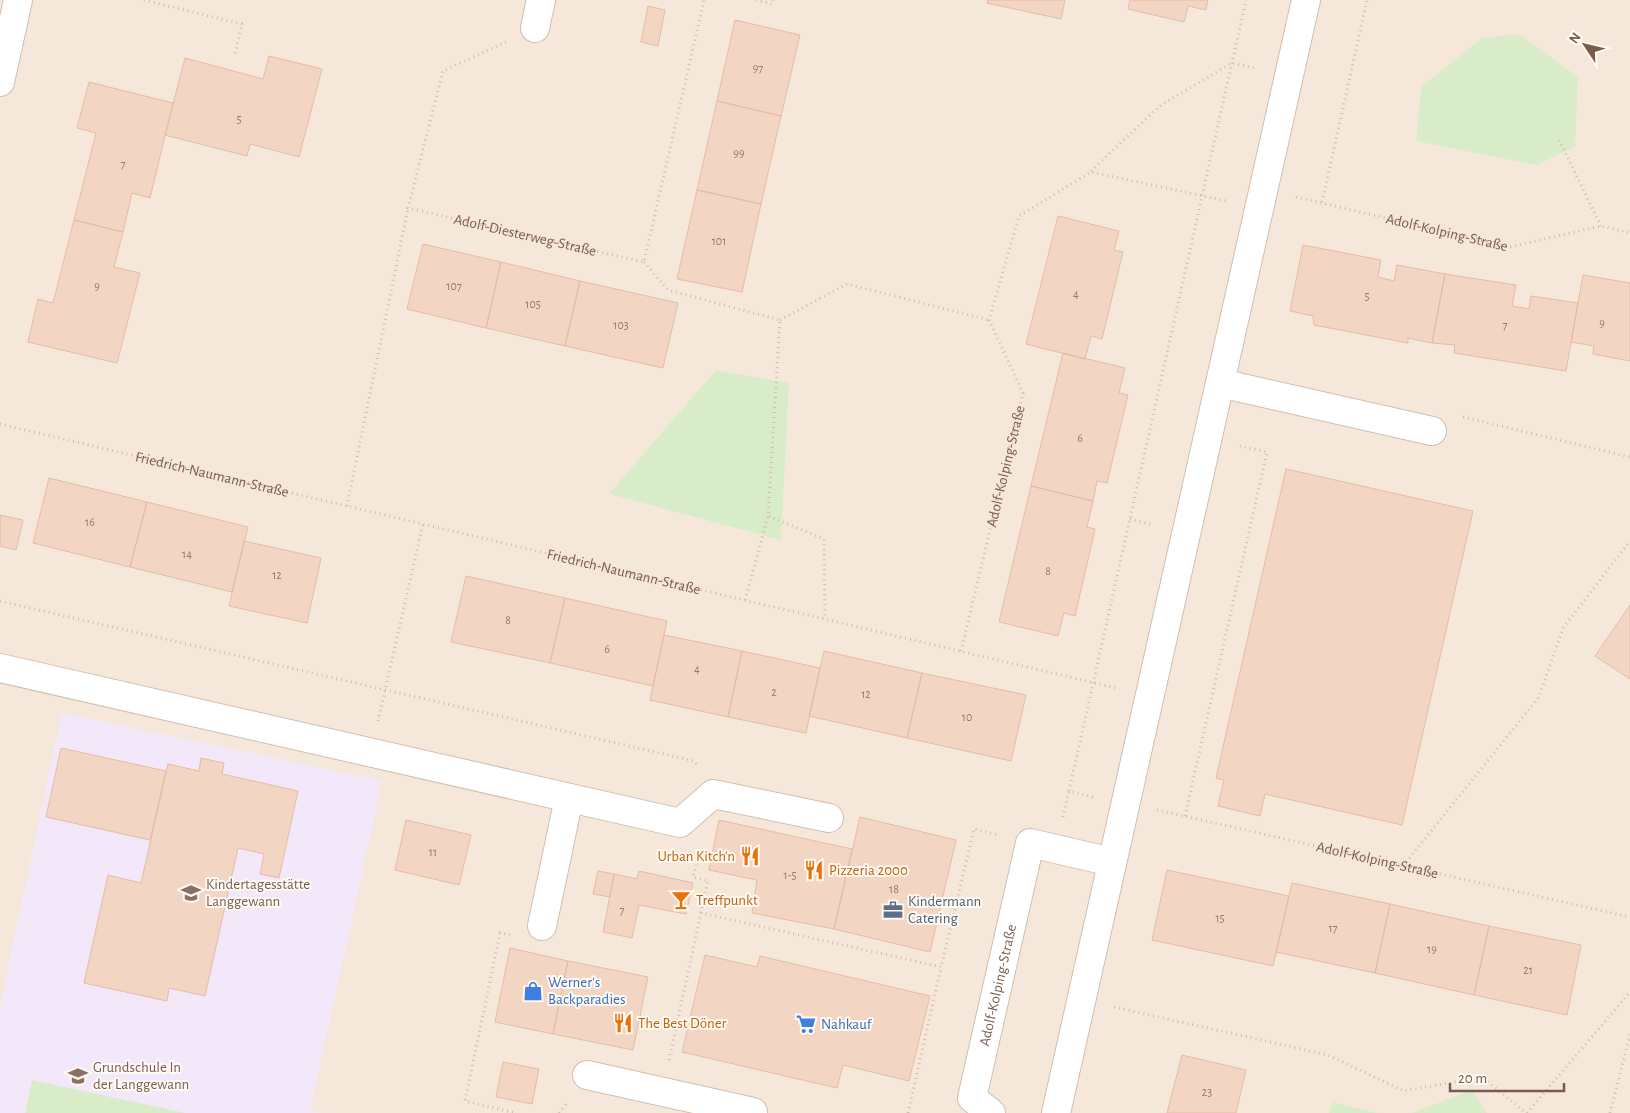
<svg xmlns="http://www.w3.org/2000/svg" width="1630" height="1113" viewBox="0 0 1630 1113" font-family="'Alegreya Sans',sans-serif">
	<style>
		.residential { fill: #f5e8da }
		.education { fill: #f3e8fa }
		.green { fill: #d8ecc9 }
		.building { fill: #f3d5c3; stroke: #e6bba3 }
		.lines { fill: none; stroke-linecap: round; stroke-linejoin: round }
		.minor-casing { stroke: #d1beb0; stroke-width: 30 }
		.path { stroke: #d9b8a5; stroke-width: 3; stroke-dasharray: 1 4; stroke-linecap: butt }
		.minor { stroke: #fff; stroke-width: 28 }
		.labels { text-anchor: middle; stroke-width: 4; stroke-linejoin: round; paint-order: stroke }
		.number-label { font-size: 12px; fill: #987a6a }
		.street-label { font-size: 15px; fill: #7a5c4d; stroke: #fffaf3 }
		.food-label { font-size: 15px; fill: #c56008; stroke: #fffaf3; text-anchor: start }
		.education-label { font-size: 15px; fill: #785e54; stroke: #fffaf3; text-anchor: start }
		.service-label { font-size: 15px; fill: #4e5e75; stroke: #fffaf3; text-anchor: start }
		.shop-label { font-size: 15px; fill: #366cbe; stroke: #fffaf3; text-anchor: start }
	</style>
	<rect width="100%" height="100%" fill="#fdf6ec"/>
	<path class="residential" d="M0 0H1630V1113H0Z"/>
	<path class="education" d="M62 713 382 781 310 1110 322 1113H0V1005Z"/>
	<path class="green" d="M1519 34 1578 77 1575 147 1536 165 1416 141 1421 87 1482 38Z
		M716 370 789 383 781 540 609 494Z
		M32 1080 186 1113H25Z
		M1472 1090 1487 1113H1412Z
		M1333 1102 1377 1113H1329Z"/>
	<path class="building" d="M988 0H1065L1061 19 987 3Z
		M1130 0H1208L1206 10 1188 6 1184 22 1128 9Z
		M648 6 665 10 658 46 641 42Z
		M735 20 800 35 781 116 717 101Z
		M269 56 322 69 299 157 250 144 247 156 165 135 185 58 263 79Z
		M89 82 173 103 150 198 132 193 123 232 74 220 96 133 77 128Z
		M717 101 781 116 761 204 697 190Z
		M697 190 761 204 742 292 677 279Z
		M1058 216 1119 231 1114 250 1123 252 1102 339 1091 336 1085 359 1026 344Z
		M74 220 123 232 114 267 140 273 117 363 28 342 38 299 53 303Z
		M423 244 501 262 486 328 407 309Z
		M1303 245 1381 260 1378 277 1394 281 1397 265 1445 274 1432 343 1408 338V343L1314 325 1313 316 1290 311Z
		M501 262 580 281 565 346 486 328Z
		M1445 274 1516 285 1512 306 1529 309 1531 296 1578 303 1566 371 1454 353 1455 345 1432 343Z
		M1583 275 1630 283V361L1593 354 1594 346 1571 342Z
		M580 281 678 303 663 368 565 346Z
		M1063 353 1125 368 1119 393 1128 395 1107 483 1097 481 1093 501 1031 486Z
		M1286 469 1473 511 1402 825 1265 794 1260 816 1218 806 1224 780 1216 778Z
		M49 478 147 502 130 567 33 543Z
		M1031 486 1093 501 1087 527 1095 529 1075 616 1064 613 1058 636 999 622Z
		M147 502 248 527 232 592 130 567Z
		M0 515 23 520 16 550 0 546Z
		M244 541 321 558 307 623 229 606Z
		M466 576 565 598 550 663 451 642Z
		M565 598 667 621 653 686 550 663Z
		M1630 605V679L1595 656Z
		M664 635 742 651 728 717 650 700Z
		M742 651 820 668 806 733 728 717Z
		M824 651 922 673 907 738 809 716Z
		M922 673 1026 695 1011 761 907 738Z
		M61 748 166 771 150 840 46 817Z
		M201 758 224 763 222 774 298 791 279 878 260 874 264 854 238 848 205 996 169 988 167 1001 84 983 108 875 141 883 168 764 199 771Z
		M860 817 956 840 930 952 834 929Z
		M406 820 471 835 459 885 395 870Z
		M719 820 852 849 834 929 752 913 757 880 709 870Z
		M1167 870 1289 896 1273 966 1152 940Z
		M598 871 614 874 610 897 593 894Z
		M639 871 693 883 686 914 639 905 632 938 603 932 614 874 637 879Z
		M1292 883 1390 904 1375 973 1276 952Z
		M1390 904 1489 926 1474 995 1375 973Z
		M1489 926 1581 945 1567 1015 1474 995Z
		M510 948 568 961 553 1034 495 1022Z
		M705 955 757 967 760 956 930 996 909 1081 843 1065 837 1088 682 1052Z
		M568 961 648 977 633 1050 553 1034Z
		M1182 1055 1246 1070 1236 1113H1167Z
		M503 1062 539 1069 532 1104 496 1097Z"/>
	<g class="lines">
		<defs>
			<g id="minor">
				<path d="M535 28 541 0"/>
				<path d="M0 82 18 0"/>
				<path d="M1220 383 1432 431"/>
				<path d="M0 668 680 823 713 794 829 818"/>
				<path d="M542 926 569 798"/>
				<path d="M587 1075 753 1112"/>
				<path id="s6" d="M991 1113 972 1098 1030 843 1112 862"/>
				<path d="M1056 1113 1306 0"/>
			</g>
		</defs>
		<use href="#minor" class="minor-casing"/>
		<g class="path">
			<path d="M144 0 242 24 235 54"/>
			<path d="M756 0 772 4 773 0"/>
			<path id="s1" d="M506 42 443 71 408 208 644 262 704 0"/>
			<path d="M1559 140 1601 226"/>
			<path d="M1091 171 1161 105 1232 63 1256 68"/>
			<path id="s2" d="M1296 197 1510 247 1601 226 1630 233"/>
			<path d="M1322 202 1367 0"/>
			<path d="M644 262 668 290 780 320 768 516 824 539 825 619"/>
			<path d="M780 320 847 284 989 320"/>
			<path d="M1463 417 1630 457"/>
			<path id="s3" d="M0 424 1116 688"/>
			<path d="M347 506 408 208"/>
			<path d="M1130 519 1153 525"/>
			<path d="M745 600 768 516"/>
			<path d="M0 601 694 761 697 765"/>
			<path id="s4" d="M961 651 1023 393 989 320 1019 216 1091 172 1227 201"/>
			<path d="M378 721 423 524"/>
			<path d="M1093 797 1069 791 1246 0"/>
			<path id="s5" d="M1157 810 1630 917"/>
			<path d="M1185 816 1267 452 1240 446"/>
			<path d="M1063 817 1069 791"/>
			<path d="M700 850 693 877 708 881 701 913"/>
			<path d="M1403 866 1539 697 1563 628 1630 541"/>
			<path d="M510 935 500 933 465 1101 515 1113"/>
			<path d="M1114 1007 1328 1055 1404 1091 1482 1077 1526 1113"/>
			<path d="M669 1060 701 913 941 967 974 829 998 835"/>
			<path d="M559 1113 568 1101"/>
			<path d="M908 1113 941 967"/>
			<path d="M1527 1113 1630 992"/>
			<path d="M1610 1113 1630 1034"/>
		</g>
		<use href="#minor" class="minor"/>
	</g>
	<defs>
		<symbol id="restaurant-bare" viewBox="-9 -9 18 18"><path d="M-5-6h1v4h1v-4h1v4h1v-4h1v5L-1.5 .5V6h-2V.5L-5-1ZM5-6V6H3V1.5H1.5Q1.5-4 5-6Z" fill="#e8710a" stroke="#fffaf3" stroke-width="2.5" paint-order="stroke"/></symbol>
		<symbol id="school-bare" viewBox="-9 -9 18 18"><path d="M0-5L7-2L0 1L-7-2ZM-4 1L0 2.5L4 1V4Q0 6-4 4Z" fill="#8d6e63" stroke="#fffaf3" stroke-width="2.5" paint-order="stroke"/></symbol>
		<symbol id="bar-bare" viewBox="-9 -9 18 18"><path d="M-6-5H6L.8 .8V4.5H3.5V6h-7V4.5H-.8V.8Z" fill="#e8710a" stroke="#fffaf3" stroke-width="2.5" paint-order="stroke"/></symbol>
		<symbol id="office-bare" viewBox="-9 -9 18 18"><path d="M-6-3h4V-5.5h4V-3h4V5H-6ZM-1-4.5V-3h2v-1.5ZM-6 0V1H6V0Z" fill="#5c6f8a" stroke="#fffaf3" stroke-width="2.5" paint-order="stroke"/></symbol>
		<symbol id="shop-bare" viewBox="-9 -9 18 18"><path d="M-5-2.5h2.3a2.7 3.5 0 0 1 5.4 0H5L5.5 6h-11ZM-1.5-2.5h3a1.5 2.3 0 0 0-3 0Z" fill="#3f7fe0" stroke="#fffaf3" stroke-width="2.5" paint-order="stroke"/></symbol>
		<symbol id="supermarket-bare" viewBox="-9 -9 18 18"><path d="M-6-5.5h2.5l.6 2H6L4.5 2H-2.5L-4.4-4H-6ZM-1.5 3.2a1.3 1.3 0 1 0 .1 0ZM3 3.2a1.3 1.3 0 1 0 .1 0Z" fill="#3f7fe0" stroke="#fffaf3" stroke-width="2.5" paint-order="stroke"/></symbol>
	</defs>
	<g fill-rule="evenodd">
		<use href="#restaurant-bare" x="736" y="842" width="28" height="28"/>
		<use href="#restaurant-bare" x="800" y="856" width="28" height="28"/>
		<use href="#school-bare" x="177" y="879" width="28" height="28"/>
		<use href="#bar-bare" x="667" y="886" width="28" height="28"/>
		<use href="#office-bare" x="879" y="896" width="28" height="28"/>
		<use href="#shop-bare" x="519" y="977" width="28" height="28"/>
		<use href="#restaurant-bare" x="609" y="1009" width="28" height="28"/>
		<use href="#supermarket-bare" x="792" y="1010" width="28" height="28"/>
		<use href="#school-bare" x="64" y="1062" width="28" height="28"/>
	</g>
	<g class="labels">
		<g class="number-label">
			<text x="758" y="72">97</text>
			<text x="239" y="123">5</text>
			<text x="739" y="157">99</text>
			<text x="123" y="168">7</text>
			<text x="719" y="245">101</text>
			<text x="97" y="290">9</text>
			<text x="454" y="290">107</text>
			<text x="1076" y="298">4</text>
			<text x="1367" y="300">5</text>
			<text x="533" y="308">105</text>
			<text x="1602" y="327">9</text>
			<text x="621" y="329">103</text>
			<text x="1505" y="329">7</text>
			<text x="1080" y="442">6</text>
			<text x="90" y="526">16</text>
			<text x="187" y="558">14</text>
			<text x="1048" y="575">8</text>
			<text x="277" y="579">12</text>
			<text x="508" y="624">8</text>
			<text x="607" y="653">6</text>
			<text x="697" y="673">4</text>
			<text x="774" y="696">2</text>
			<text x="866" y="698">12</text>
			<text x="967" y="721">10</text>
			<text x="433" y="856">11</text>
			<text x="790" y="879">1-5</text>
			<text x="894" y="893">18</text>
			<text x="622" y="914">7</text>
			<text x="1220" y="922">15</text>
			<text x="1333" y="932">17</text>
			<text x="1432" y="953">19</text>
			<text x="1528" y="974">21</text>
			<text x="1207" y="1096">23</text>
		</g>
		<g class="street-label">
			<text dy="5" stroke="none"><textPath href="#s2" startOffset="155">Adolf-Kolping-Straße</textPath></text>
			<text dy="5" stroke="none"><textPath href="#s1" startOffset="331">Adolf-Diesterweg-Straße</textPath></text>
			<text dy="5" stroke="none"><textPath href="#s4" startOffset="190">Adolf-Kolping-Straße</textPath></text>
			<text dy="5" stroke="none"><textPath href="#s3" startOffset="218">Friedrich-Naumann-Straße</textPath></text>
			<text dy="5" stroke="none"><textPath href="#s3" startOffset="641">Friedrich-Naumann-Straße</textPath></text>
			<text dy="5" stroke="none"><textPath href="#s5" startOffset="226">Adolf-Kolping-Straße</textPath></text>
			<text dy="5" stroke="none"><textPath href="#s6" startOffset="140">Adolf-Kolping-Straße</textPath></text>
		</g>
		<g class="food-label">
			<text x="735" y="861" text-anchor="end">Urban Kitch'n</text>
			<text x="829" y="875">Pizzeria 2000</text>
			<text x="696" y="905">Treffpunkt</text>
			<text x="638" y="1028">The Best Döner</text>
		</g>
		<g class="education-label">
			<text x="206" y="889">Kindertagesstätte<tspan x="206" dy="17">Langgewann</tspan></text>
			<text x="93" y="1072">Grundschule In<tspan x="93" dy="17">der Langgewann</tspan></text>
		</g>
		<g class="service-label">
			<text x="908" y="906">Kindermann<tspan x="908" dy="17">Catering</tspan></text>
		</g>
		<g class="shop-label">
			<text x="548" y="987">Werner's<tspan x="548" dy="17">Backparadies</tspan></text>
			<text x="821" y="1029">Nahkauf</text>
		</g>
	</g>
	<g transform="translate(1585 45) rotate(305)" stroke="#fffaf3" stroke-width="4" paint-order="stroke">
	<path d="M0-4L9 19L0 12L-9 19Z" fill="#7a5c4d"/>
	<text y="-8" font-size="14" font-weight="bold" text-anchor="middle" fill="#7a5c4d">N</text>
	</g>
	<path d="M1450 1083v8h114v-8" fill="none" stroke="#7a5c4d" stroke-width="2.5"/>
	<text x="1458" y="1083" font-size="15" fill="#7a5c4d" stroke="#fffaf3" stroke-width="4" paint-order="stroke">20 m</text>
</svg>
